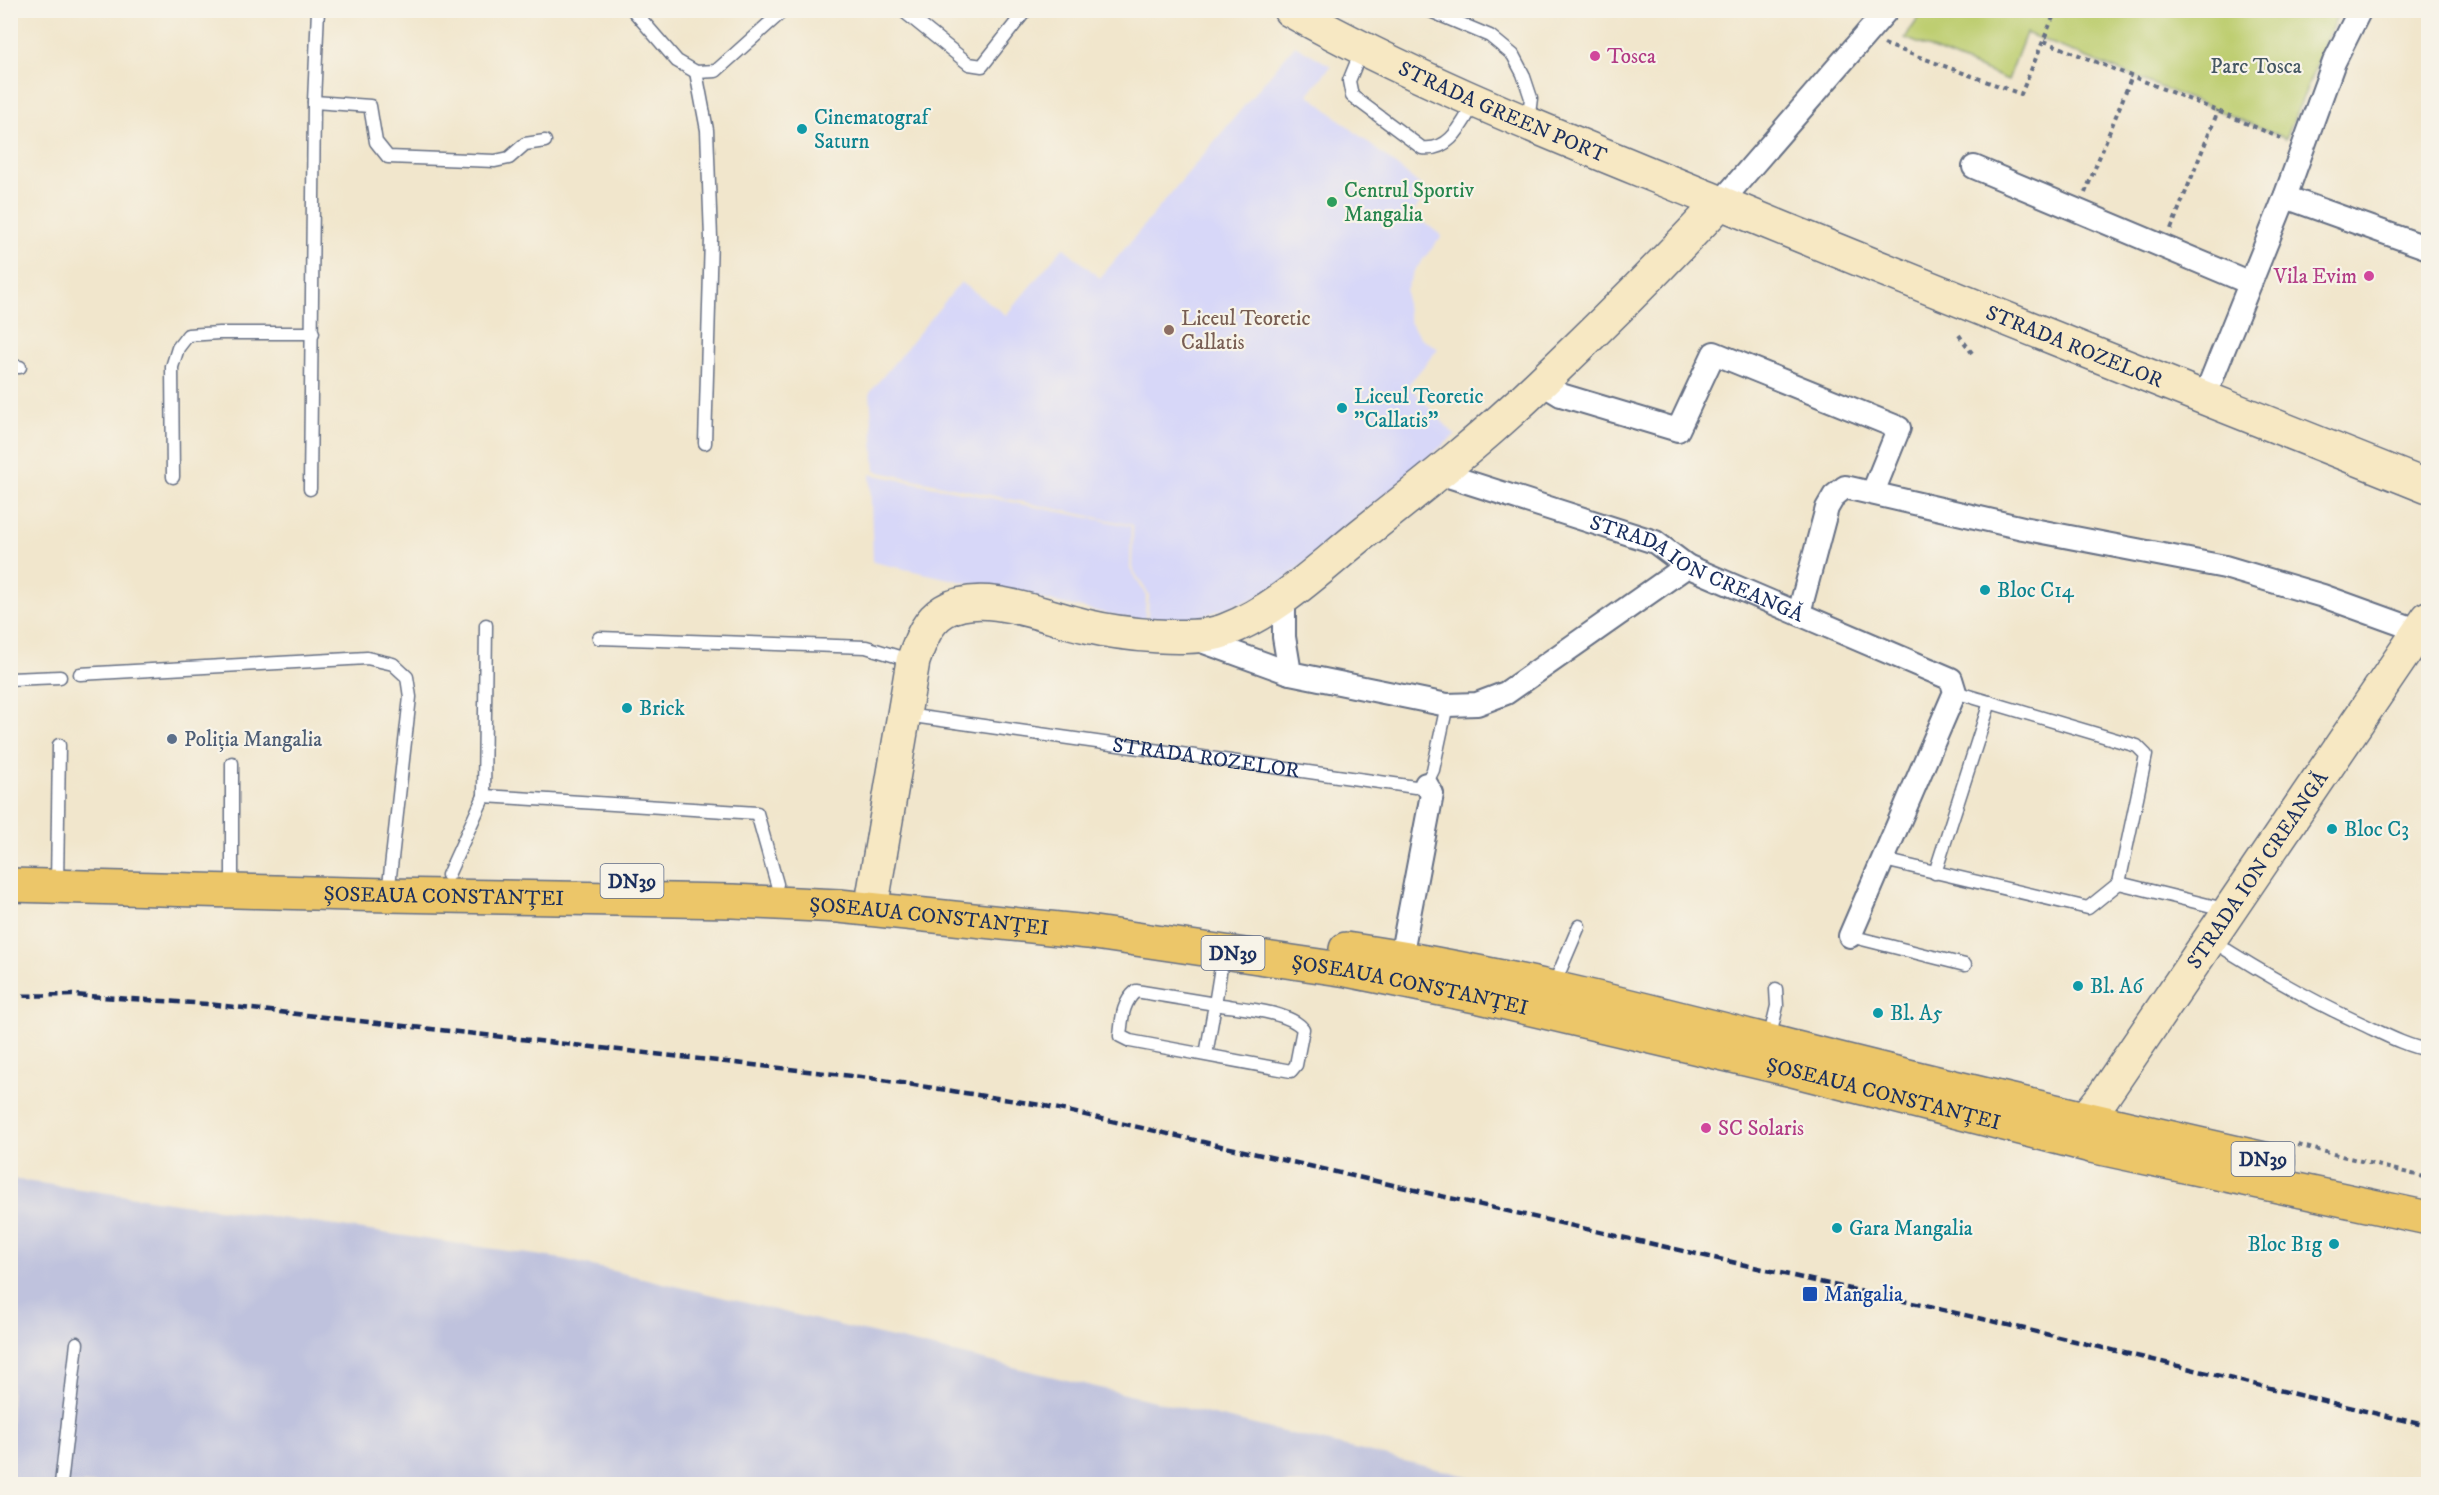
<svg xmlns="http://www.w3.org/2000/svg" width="2439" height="1495" viewBox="0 0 2439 1495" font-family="'IM FELL DW Pica',serif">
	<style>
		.built { fill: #d7d7f8 }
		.industrial { fill: #bfc2dd }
		.green { fill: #bece71; stroke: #6c7e68; stroke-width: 1.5 }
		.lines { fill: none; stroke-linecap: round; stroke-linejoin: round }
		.lane-casing { stroke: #666f84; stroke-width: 15 }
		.street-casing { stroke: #666f84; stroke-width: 26 }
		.secondary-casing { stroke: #666f84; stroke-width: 36 }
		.primary-casing { stroke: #666f84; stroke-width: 36 }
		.path { stroke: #666f84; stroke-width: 4; stroke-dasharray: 4.5 4.5; stroke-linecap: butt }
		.lane { stroke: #fff; stroke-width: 12 }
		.street { stroke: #fff; stroke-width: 22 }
		.secondary { stroke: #f7e8c3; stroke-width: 33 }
		.primary { stroke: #ecc669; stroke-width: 33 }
		.rail { stroke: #1b2f5e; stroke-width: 4.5; stroke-dasharray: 9 4.5; stroke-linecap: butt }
		.hotel-dot { fill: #d1479c; stroke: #f7f3e8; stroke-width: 2 }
		.culture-dot { fill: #0f9aa8; stroke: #f7f3e8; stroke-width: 2 }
		.leisure-dot { fill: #2e9e5b; stroke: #f7f3e8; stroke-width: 2 }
		.education-dot { fill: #8d6e63; stroke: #f7f3e8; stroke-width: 2 }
		.service-dot { fill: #5c6f8a; stroke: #f7f3e8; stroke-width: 2 }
		.transit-dot { fill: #1a4fb4; stroke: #f7f3e8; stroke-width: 2 }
		.labels { text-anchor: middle; stroke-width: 4.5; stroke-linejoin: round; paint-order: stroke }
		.shield { fill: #f7f3e8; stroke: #5d6a87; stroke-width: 1.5 }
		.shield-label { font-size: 20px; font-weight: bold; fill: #1b2f5e }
		.hotel-label { font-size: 21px; fill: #b23c85; stroke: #f7f3e8; text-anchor: start }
		.park-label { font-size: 21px; fill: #445763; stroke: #f7f3e8 }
		.street-label { font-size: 21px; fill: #1b2f5e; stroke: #f7f3e8 }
		.culture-label { font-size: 21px; fill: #0d838f; stroke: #f7f3e8; text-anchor: start }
		.leisure-label { font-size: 21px; fill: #27864d; stroke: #f7f3e8; text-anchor: start }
		.education-label { font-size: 21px; fill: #785e54; stroke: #f7f3e8; text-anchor: start }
		.service-label { font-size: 21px; fill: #4e5e75; stroke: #f7f3e8; text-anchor: start }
		.transit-label { font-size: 21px; fill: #164399; stroke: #f7f3e8; text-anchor: start }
	</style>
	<rect width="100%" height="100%" fill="#f7f3e8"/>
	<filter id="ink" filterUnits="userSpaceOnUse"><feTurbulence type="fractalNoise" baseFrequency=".0167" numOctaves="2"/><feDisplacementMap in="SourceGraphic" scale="12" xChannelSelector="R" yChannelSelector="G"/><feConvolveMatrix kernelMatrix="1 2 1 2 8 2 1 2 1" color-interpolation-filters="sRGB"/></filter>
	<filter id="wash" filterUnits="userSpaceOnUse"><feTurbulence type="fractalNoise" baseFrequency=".008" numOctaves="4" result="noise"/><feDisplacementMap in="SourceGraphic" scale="24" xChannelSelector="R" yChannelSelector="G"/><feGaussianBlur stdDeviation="1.35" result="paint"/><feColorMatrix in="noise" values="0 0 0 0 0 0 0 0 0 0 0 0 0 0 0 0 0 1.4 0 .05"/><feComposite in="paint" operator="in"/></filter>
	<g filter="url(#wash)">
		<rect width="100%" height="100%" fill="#f1e6cc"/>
		<path class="built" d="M1295 45 1331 66 1308 94 1429 192 1412 213 1442 236 1414 271 1406 290V306L1410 323 1421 338 1438 349 1408 385 1455 435 1269 593 1200 617 1147 623 1149 595 1132 568 1133 525 875 471 870 392 961 282 1006 315 1063 247 1100 278Z
			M870 474 1131 526 1130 569 1146 595 1145 622 873 562Z"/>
		<path class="industrial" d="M11 1179 563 1259 1500 1484H11Z"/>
		<path class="green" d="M1924 10H2339V11L2286 138 2026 33 2008 80 1905 38Z"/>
	</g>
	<g filter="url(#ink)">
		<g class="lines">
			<defs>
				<g id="lane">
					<path d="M633 10 677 61 696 72 716 71 784 10"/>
					<path d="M902 10 969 64 982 66 1026 10"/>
					<path d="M1428 10 1490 36 1513 55 1523 74 1531 98 1528 122"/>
					<path d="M1362 49 1349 81 1352 96 1422 148C1451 152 1462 123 1475 102"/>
					<path d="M696 72 707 130 711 238 705 443"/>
					<path d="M314 102 370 106 376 142 388 157 495 161 509 158 525 144 545 141"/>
					<path d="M10 367H20"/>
					<path d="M173 477 172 367 178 348 188 335 219 333H313"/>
					<path d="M310 489 314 102 318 10"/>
					<path d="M599 638 866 647 912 661"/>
					<path d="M80 674 367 658 393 664 407 677 410 697 388 894"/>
					<path d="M10 679 60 677"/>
					<path id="s1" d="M906 715 1415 787 1426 784 1433 770 1447 705"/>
					<path d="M232 763V890"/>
					<path d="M484 796 486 625"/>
					<path d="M1884 860 2088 908 2119 883 2146 755 2137 746 1955 692"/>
					<path d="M1935 873 1990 702"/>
					<path d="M448 875 484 796 757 813 777 884"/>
					<path d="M2119 883 2228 910"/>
					<path d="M57 885 59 745"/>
					<path d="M1850 936 1965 965"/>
					<path d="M2211 940C2259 971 2308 999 2360 1023 2382 1033 2405 1046 2428 1050"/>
					<path d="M1553 987 1579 926"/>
					<path d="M1769 1040 1777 1006 1776 989"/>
					<path d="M1206 1055 1215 1004C1238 1008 1290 1011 1303 1029L1296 1065 1291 1071 1130 1041 1120 1036C1122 1019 1122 1003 1136 991L1215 1004 1223 955"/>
					<path d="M61 1484 77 1343"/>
				</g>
				<g id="street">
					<path d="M1974 167 2250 283"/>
					<path d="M2285 197 2428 248"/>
					<path d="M1720 203 1887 10"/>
					<path d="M1541 383 1561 395 1678 430 1714 353 1899 428 1873 492"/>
					<path d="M2204 398 2285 197 2334 62 2360 10"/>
					<path id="s2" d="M1439 473 1655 542 1687 566 1951 679 1955 692 1850 936"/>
					<path d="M1284 596V637L1290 673 1447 705 1477 704 1506 693 1687 566"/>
					<path d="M1799 613 1827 508 1834 496 1845 487 2023 528 2225 567 2323 596 2420 631"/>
					<path d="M1193 638 1290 673"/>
					<path d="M1401 957 1432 794 1426 784"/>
				</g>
				<g id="secondary">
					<path id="s3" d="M1290 10C1424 85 1568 140 1709 198 1948 297 2188 391 2428 487"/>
					<path d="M874 891 913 661C920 642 926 622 944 611 983 588 1045 617 1086 626 1119 634 1194 643 1226 630 1277 610 1319 569 1361 535 1423 486 1485 437 1542 382 1603 324 1663 264 1720 203"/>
					<path id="s4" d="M2085 1119 2102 1098 2428 618"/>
				</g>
				<g id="primary">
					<path id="s5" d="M10 885 388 895 732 901 839 906 1088 932 1347 970 1476 996 1792 1070 2091 1146 2428 1218"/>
					<path d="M1346 949C1499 971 1648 1010 1796 1048 1956 1089 2117 1126 2278 1162"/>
				</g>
			</defs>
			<use href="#lane" class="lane-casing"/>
			<use href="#street" class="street-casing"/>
			<use href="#secondary" class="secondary-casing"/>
			<use href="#primary" class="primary-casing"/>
			<path class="path" d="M2044 41 2218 111 2285 140
				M1884 44 2021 94 2056 10
				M2085 193 2132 76
				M2171 229 2218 111
				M1959 335 1972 353
				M2426 540 2428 535
				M2298 1145 2428 1178"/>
			<use href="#lane" class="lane"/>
			<use href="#street" class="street"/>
			<use href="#secondary" class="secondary"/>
			<use href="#primary" class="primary"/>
			<path class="rail" d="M10 996 72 995 208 1004 870 1078 1041 1105 1987 1320 2428 1426"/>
		</g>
	</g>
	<g class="hotel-dot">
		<circle cx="1595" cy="56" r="6"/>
		<circle cx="2369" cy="276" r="6"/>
		<circle cx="1706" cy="1128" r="6"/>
	</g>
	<g class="culture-dot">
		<circle cx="802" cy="129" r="6"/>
		<circle cx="1342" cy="408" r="6"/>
		<circle cx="1985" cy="590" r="6"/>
		<circle cx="627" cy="708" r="6"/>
		<circle cx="2332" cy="829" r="6"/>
		<circle cx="2078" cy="986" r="6"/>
		<circle cx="1878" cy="1013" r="6"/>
		<circle cx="1837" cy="1228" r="6"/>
		<circle cx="2334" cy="1244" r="6"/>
	</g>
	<circle class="leisure-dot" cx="1332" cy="202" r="6"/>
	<circle class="education-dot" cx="1169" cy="330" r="6"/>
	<circle class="service-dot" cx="172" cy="739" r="6"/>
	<rect class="transit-dot" x="1802" y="1286" width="16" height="16" rx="3"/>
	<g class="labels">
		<g class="shield">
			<rect x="600.5" y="864" width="63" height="34" rx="4.5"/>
			<rect x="1201.5" y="936" width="63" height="34" rx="4.5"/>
			<rect x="2231.5" y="1142" width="63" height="34" rx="4.5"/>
		</g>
		<g class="shield-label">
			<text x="632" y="888">DN39</text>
			<text x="1233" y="960">DN39</text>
			<text x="2263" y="1166">DN39</text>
		</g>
		<g class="hotel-label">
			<text x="1607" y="63">Tosca</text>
			<text x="2357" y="283" text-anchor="end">Vila Evim</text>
			<text x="1718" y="1135">SC Solaris</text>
		</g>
		<g class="park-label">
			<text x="2256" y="73">Parc Tosca</text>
		</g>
		<g class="street-label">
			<text dy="7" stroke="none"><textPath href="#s3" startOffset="236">STRADA GREEN PORT</textPath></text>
			<text dy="7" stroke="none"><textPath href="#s3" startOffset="854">STRADA ROZELOR</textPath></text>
			<text dy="7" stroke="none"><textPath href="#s2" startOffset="276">STRADA ION CREANGĂ</textPath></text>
			<text dy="7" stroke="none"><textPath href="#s1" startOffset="303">STRADA ROZELOR</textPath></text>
			<text dy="7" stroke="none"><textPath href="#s4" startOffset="303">STRADA ION CREANGĂ</textPath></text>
			<text dy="7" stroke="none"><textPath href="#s5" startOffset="434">ȘOSEAUA CONSTANȚEI</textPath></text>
			<text dy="7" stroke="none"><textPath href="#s5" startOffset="920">ȘOSEAUA CONSTANȚEI</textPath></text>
			<text dy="7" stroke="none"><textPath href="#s5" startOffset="1406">ȘOSEAUA CONSTANȚEI</textPath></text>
			<text dy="7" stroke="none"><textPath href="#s5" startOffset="1892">ȘOSEAUA CONSTANȚEI</textPath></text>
		</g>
		<g class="culture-label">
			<text x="814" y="124">Cinematograf<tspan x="814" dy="24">Saturn</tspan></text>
			<text x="1354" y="403">Liceul Teoretic<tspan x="1354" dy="24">"Callatis"</tspan></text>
			<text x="1997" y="597">Bloc C14</text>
			<text x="639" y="715">Brick</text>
			<text x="2344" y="836">Bloc C3</text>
			<text x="2090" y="993">Bl. A6</text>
			<text x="1890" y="1020">Bl. A5</text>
			<text x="1849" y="1235">Gara Mangalia</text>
			<text x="2322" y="1251" text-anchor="end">Bloc B1g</text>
		</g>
		<g class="leisure-label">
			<text x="1344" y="197">Centrul Sportiv<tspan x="1344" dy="24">Mangalia</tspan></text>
		</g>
		<g class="education-label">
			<text x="1181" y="325">Liceul Teoretic<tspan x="1181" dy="24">Callatis</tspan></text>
		</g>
		<g class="service-label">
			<text x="184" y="746">Poliția Mangalia</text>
		</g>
		<g class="transit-label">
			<text x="1824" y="1301">Mangalia</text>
		</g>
	</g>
	<rect width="2439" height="1495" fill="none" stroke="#f7f3e8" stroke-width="36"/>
</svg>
